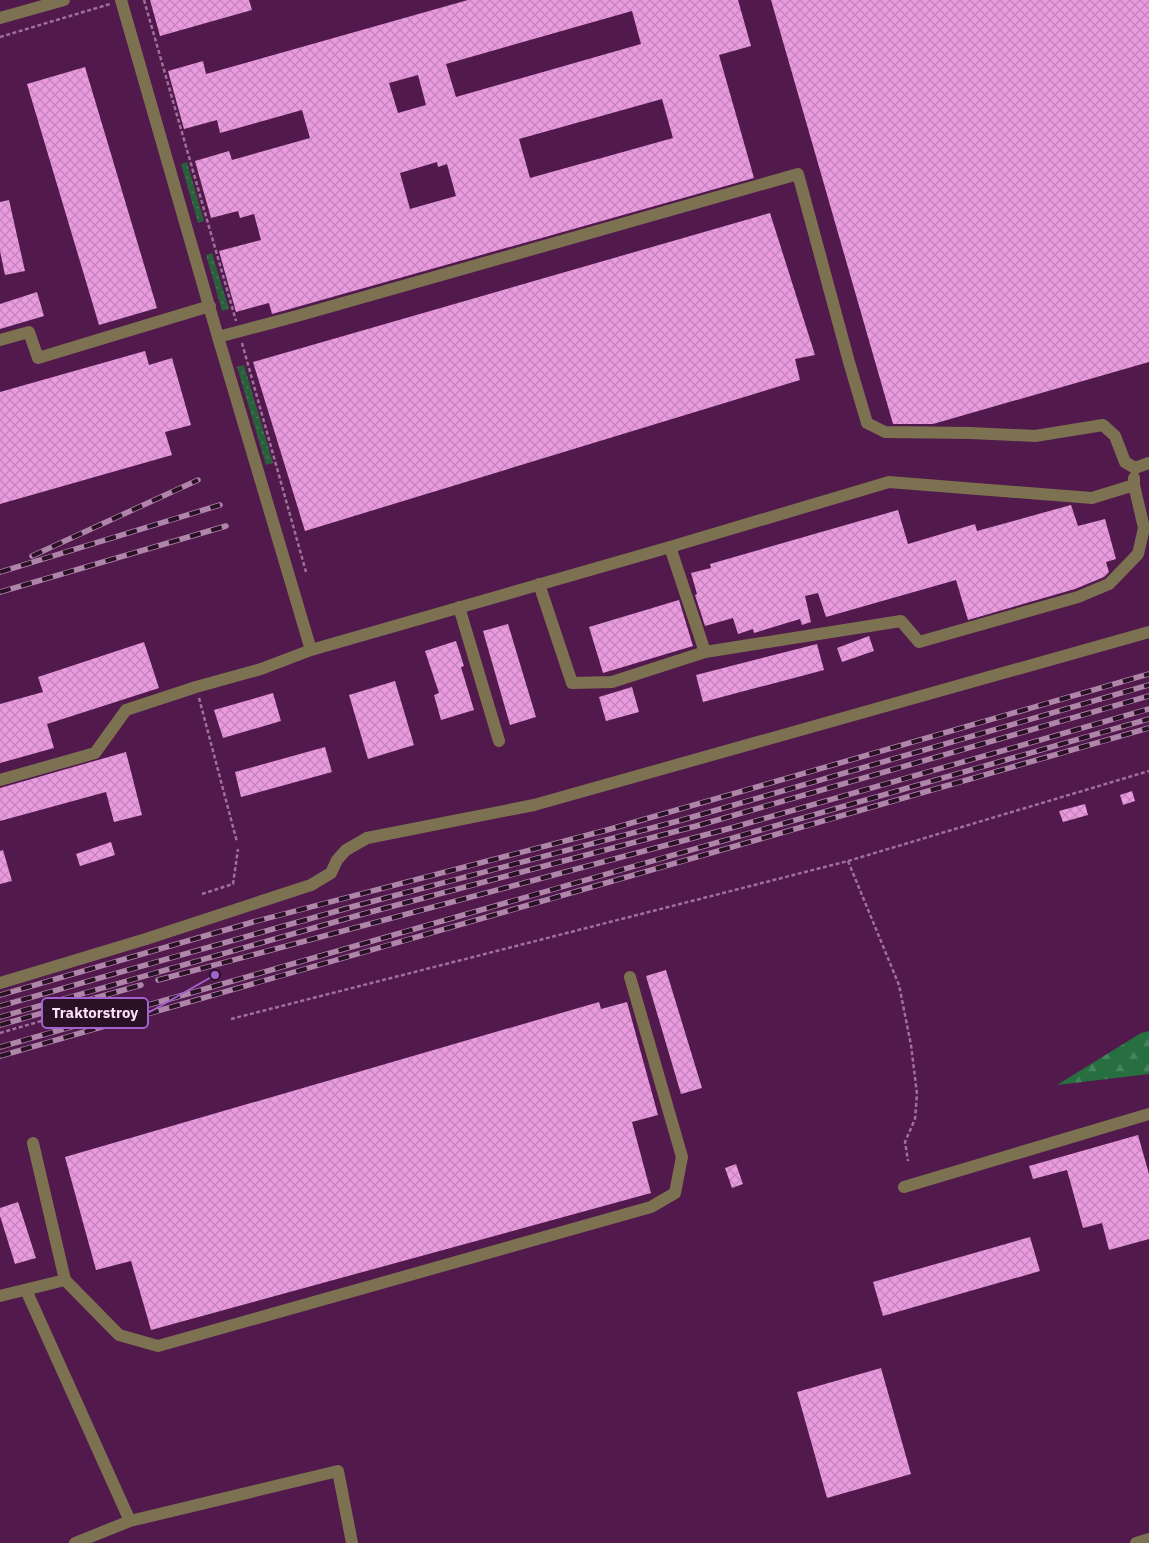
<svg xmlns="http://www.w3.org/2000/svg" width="1149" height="1543" viewBox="0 0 1149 1543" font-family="'IBM Plex Sans',sans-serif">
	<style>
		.grass { fill: url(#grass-dots) }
		.forest { fill: url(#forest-firs) }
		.building { fill: url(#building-cross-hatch); fill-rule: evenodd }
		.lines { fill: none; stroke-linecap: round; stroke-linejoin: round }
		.path { stroke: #9d7298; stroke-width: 2.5; stroke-dasharray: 4 2.5; stroke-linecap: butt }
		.minor { stroke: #7c7151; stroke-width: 12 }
		.rail-casing { stroke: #af86aa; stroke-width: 5.5 }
		.rail { stroke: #2a1126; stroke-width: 4; stroke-dasharray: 11; stroke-linecap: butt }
		.leader { fill: none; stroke: #a162d0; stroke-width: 2 }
		.callout-dot { fill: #a162d0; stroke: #2a1126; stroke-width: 2 }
		.callout { fill: #2a1126; stroke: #a162d0; stroke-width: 2 }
		.callout-label { font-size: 15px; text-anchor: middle; font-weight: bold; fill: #fbdff6 }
	</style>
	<defs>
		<pattern id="grass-dots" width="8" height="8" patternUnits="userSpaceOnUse" patternTransform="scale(1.25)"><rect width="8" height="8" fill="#29603b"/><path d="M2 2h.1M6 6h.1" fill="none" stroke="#497658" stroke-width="1.8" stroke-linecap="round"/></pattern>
		<pattern id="forest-firs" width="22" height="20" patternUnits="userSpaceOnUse" patternTransform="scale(1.25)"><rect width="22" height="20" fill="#276f41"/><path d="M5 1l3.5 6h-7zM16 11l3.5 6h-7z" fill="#47835d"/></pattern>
		<pattern id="building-cross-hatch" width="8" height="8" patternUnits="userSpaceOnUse" patternTransform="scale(1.25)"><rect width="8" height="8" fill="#ea9adf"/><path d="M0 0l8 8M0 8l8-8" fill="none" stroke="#c284ba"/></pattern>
	</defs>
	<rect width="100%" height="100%" fill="#51194c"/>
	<path class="grass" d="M187 162 204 221 198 223 181 164Z
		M212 253 229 309 222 311 206 255Z
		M244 365 273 463 266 465 237 367Z"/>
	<path class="forest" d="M1149 1031V1074L1057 1085 1141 1033Z"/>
	<path class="building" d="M150 0H249L252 10 160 36Z
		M468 0H738L751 46 719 55 754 178 272 314 269 303 236 312 219 251 261 240 254 214 240 218 238 211 211 218 195 161 229 151 232 160 310 138 302 110 220 133 217 120 184 129 168 71 203 61 206 74ZM632 11 641 44 456 97 446 64ZM418 75 426 105 398 113 389 83ZM662 99 673 138 530 178 519 139ZM437 162 438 167 447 164 456 196 410 209 400 173Z
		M771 0H1149V362L933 424H893Z
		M85 67 157 308 99 325 27 84Z
		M9 200 25 271 5 275 0 251V202Z
		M770 213 815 355 795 359 800 380 305 531 253 362Z
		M37 292 44 316 0 329V304Z
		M145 351 149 365 172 358 191 425 165 432 172 455 0 504V392Z
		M1071 505 1078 526 1105 519 1116 559 1106 562 1109 572 1104 577 1075 589 968 620 956 580 826 617 818 593 805 596 811 622 802 625 800 619 754 633 753 629 738 634 733 618 705 626 695 595 697 594 691 573 711 568 710 564 898 510 908 544 975 524 977 531Z
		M679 600 693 646 603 673 589 627Z
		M508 624 536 717 510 725 483 631Z
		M869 636 874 651 842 662 837 648Z
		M456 641 464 666 461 667 474 710 441 720 434 695 439 693 425 651Z
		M144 642 159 688 47 724 54 748 0 763V704L43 692 38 677Z
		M817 644 824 670 703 702 696 675Z
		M395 681 414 745 368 759 349 695Z
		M632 687 639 712 606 721 599 697Z
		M273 693 281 721 223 738 214 710Z
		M325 747 332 772 241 797 235 772Z
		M126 752 142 815 114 822 106 792 0 821V788Z
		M1132 791 1135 801 1123 805 1120 795Z
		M1085 804 1088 815 1063 822 1059 811Z
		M111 842 115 855 80 866 76 854Z
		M3 850 12 881 0 884V851Z
		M666 970 702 1088 681 1094 646 976Z
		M599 1002 601 1009 627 1002 658 1115 632 1122 651 1193 151 1330 131 1261 96 1270 65 1157Z
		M1138 1135 1149 1174V1239L1109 1250 1102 1223 1083 1228 1067 1170 1033 1179 1029 1166Z
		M736 1164 743 1184 732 1188 725 1168Z
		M18 1202 36 1258 15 1264 0 1216V1208Z
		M1030 1237 1040 1271 883 1316 873 1282Z
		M881 1368 911 1474 827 1498 797 1392Z"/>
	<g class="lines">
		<path class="path" d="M144 0 236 321
			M0 37 110 4
			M242 343 306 572
			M199 698 237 842
			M848 861 899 985 911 1045 917 1094 915 1119 905 1142 908 1161
			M202 894 233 884 238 849
			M231 1019 848 861 1149 771
			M0 1033 100 1004 111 1005 127 1001"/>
		<path class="minor" d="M121 0 218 337 311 650
			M0 18 64 0
			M218 337 297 316 798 174 849 362 867 423 885 432 971 433 1035 436 1103 425 1115 436 1125 462 1135 468 1149 463
			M0 340 29 332 38 358 210 306
			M670 547 705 652
			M539 584 572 683 612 682 705 652 901 621 919 642 1078 597 1109 584 1138 554 1144 528 1134 485V478
			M459 607 499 741
			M0 780 95 753 126 710 196 687 261 669 311 650 670 547 889 482 1092 498 1134 485
			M0 983 146 939 311 885 331 873 337 860 346 850 367 838 534 805 1149 632
			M904 1187 1149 1114
			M65 1280 119 1335 158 1346 651 1207 675 1193 682 1157 630 977
			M26 1290 130 1521 338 1471 352 1543
			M0 1296 65 1280 33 1143
			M75 1543 130 1521
			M1136 1543 1149 1539"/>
		<defs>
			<path id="rail" d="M32 556 198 480
				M0 572 220 505
				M0 592 226 526
				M158 980 731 828 1149 709
				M0 995 253 922 607 830 1149 674
				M0 1006 355 906 682 820 1149 685
				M0 1017 363 914 700 825 1149 696
				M0 1025 141 985
				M0 1047 180 996 1149 719
				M0 1056 1149 728"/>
		</defs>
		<use href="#rail" class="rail-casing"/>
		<use href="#rail" class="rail"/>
	</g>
	<path class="leader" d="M215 975L148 1013"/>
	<circle class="callout-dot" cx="215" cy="975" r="5"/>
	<rect class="callout" x="42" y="998" width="106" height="30" rx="5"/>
	<g class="callout-label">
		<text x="95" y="1018">Traktorstroy</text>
	</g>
</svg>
